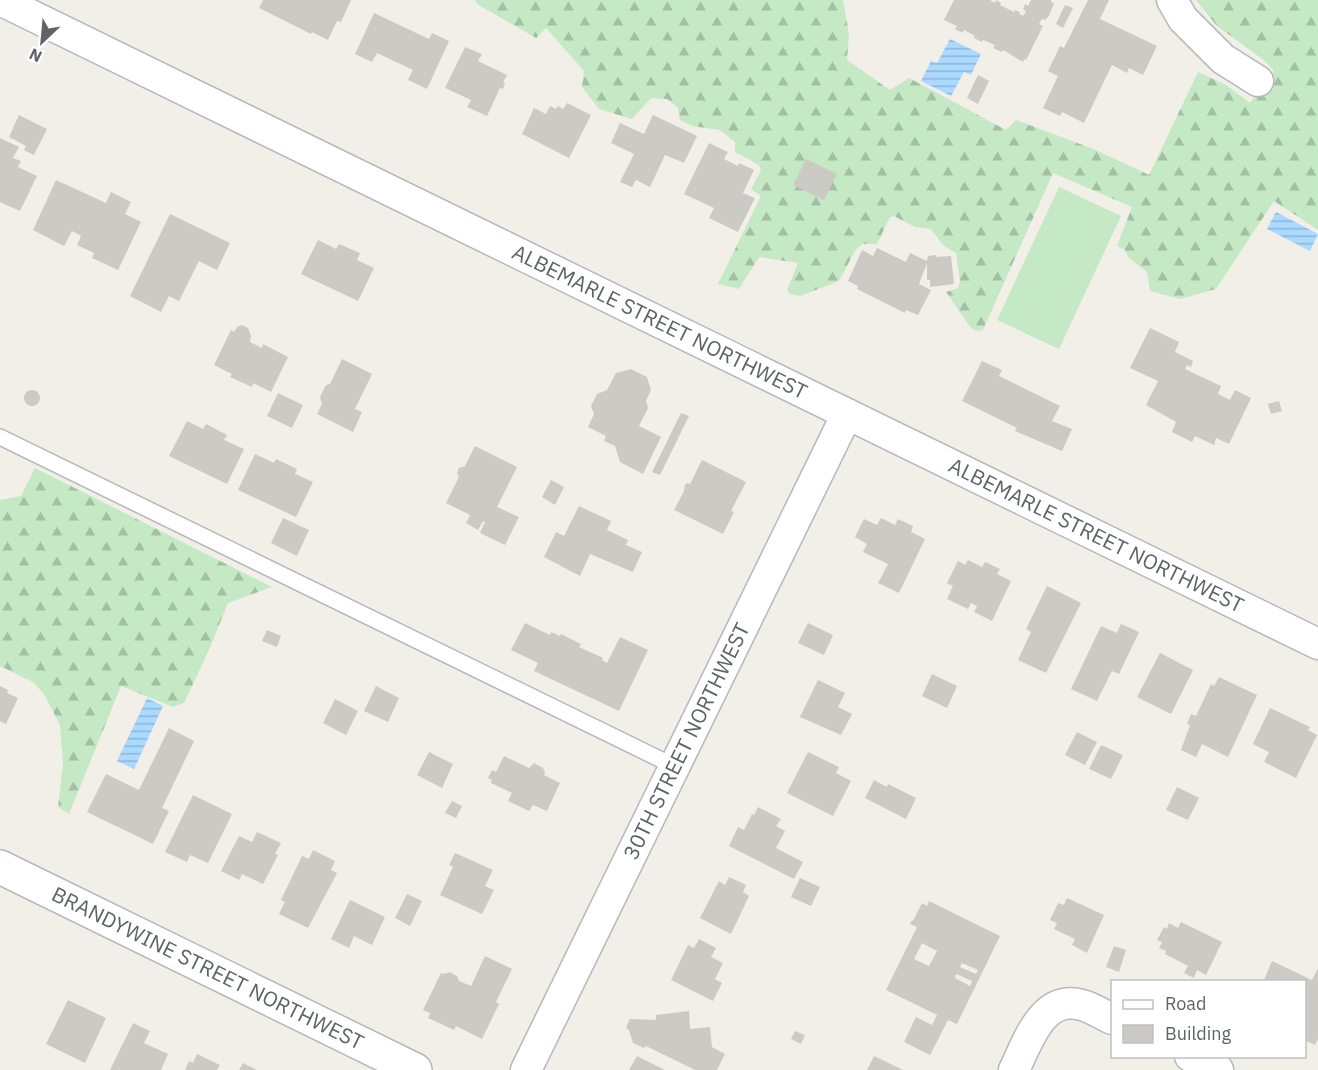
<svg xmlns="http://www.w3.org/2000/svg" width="1318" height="1070" viewBox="0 0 1318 1070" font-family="'IBM Plex Sans',sans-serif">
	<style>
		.forest { fill: url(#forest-firs) }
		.pitch { fill: #c5e8c5 }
		.water { fill: url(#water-rules) }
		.building { fill: #cccac5; fill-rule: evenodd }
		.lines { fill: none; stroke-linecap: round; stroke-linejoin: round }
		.service-casing { stroke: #b5b8bc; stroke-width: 18 }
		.minor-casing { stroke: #b5b8bc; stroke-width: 33 }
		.tertiary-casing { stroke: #b5b8bc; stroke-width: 36 }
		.service { stroke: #fff; stroke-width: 15 }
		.minor { stroke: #fff; stroke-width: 30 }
		.tertiary { stroke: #fff; stroke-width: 33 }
		.labels { text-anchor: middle; stroke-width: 4.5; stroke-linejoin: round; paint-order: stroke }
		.street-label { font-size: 21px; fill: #5f6368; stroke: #fff }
	</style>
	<defs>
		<pattern id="forest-firs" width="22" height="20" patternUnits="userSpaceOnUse" patternTransform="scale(1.5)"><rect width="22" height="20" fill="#c5e8c5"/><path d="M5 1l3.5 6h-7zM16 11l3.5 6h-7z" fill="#a3c0a4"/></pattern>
		<pattern id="water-rules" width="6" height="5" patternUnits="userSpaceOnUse" patternTransform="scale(1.5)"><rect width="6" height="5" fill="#aadaff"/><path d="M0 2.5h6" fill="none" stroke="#8eb4d2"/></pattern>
	</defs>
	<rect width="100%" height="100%" fill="#f1efe8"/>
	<path class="forest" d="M475 0H843L849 34 847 60 890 90 909 78 1006 130 1016 120 1096 150 1149 175 1198 72 1226 85 1250 103 1274 71 1265 61 1217 26 1196 0H1318V230L1274 201 1216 289 1180 299 1150 291 1147 272 1129 258 1124 249 1117 246 1132 207 1053 173 983 330 977 331 971 328 946 292 958 288 960 281 956 253 943 245 931 229 915 227 894 216 890 217 877 244H863L856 249 839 281 800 296 790 294 787 290 798 263 759 257 739 289 718 284 761 196 751 189 761 170 759 165 735 152V142L720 130 692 126 680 120 678 108 667 99 651 98 632 119 599 109 582 87 584 71 546 28 536 38 477 4Z
		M35 468 272 587 228 603 208 652 184 703 173 707 121 686 69 814 58 807 63 764 60 725 44 694 33 682 0 666V500L21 496Z"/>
	<path class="pitch" d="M1059 187 1121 216 1059 349 997 320Z"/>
	<path class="water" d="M950 39 981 54 971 75 964 72 951 96 921 81 931 61 937 63Z
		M1276 212 1318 234 1310 251 1267 229Z
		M147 698 163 706 134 769 117 761Z"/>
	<path class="building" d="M263 0H351L341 22 337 21 328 40 312 32 311 34 259 8Z
		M954 0H990L995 3 996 0 1001 3 1000 5 1014 12 1015 10 1020 12 1019 14 1023 16 1026 11 1023 9 1025 4 1028 6 1031 0H1051V2L1054 3 1049 16 1045 20 1042 19 1039 24 1043 26 1026 60 1024 59 1023 62 1003 50 1002 52 993 48 995 45 983 40 982 42 974 38 975 36 964 30 963 33 955 29 957 26 944 20Z
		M1088 0H1109L1100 19 1157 46 1143 75 1129 68 1127 73 1112 65 1084 123 1062 112 1060 116 1043 108 1058 76 1048 71 1060 46 1064 48Z
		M1065 5 1073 8 1063 28 1056 24Z
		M374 13 429 39 432 33 449 41 427 89 408 80 413 70 377 53 372 62 355 54Z
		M465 47 482 54 478 61 507 75 503 82 505 84 503 89 500 88 487 116 467 107 471 100 445 88Z
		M978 75 989 81 978 104 967 98Z
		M567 103 591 115 569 158 522 134 534 108 546 114 550 106 556 109 558 106 563 109Z
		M19 115 47 129 34 155 24 150 26 146 9 137Z
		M653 115 697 136 684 163 665 155 650 187 636 180 632 187 620 182 634 154 611 143 620 123 644 134Z
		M0 138 19 147 13 158 21 161 18 167 37 176 20 211 0 202Z
		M709 143 728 152 724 159 738 166 739 163 754 170 743 193 755 198 738 232 709 218 714 208 684 194Z
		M806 159 837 174 824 200 793 185Z
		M56 180 106 203 111 192 131 202 125 214 141 222 118 270 92 258 94 253 77 245 81 236 72 231 64 246 33 230Z
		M170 214 230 243 217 270 199 261 179 301 169 296 161 312 130 296Z
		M318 240 336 249 339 244 360 253 357 260 374 268 358 301 301 274Z
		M877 248 906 262 910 253 927 261 928 256 936 255V257L951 256 954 284 930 287V280H927V263L919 284 931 290 918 315 906 310 905 313 857 289 858 286 848 281 862 250 873 256Z
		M242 325 248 328 251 336 250 342 262 348 263 344 288 357 271 392 253 383 252 387 230 377 232 374 214 365 231 330 234 332 237 327Z
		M1150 328 1179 342 1175 352 1193 361 1191 367 1187 365 1185 369 1221 386 1218 394 1230 400 1235 390 1251 398 1229 444 1216 438 1214 445 1195 436 1192 442 1172 432 1176 422 1146 405 1158 381 1130 368Z
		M342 359 372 374 355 409 362 412 353 432 317 414 322 404 320 397 326 385 330 384Z
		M982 361 1002 370 999 376 1060 406 1052 421 1072 429 1062 451 1015 431 1017 428 962 401Z
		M631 369 647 377 651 390 646 401 648 408 639 426 661 437 643 474 620 462 615 446 604 441 606 436 588 427 594 414 591 406 597 394 607 390 616 373Z
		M24 398a8 8 0 1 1 16 0a8 8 0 1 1-16 0Z
		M278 393 303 405 292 428 267 416Z
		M1279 401 1282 411 1271 414 1268 404Z
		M681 413 689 416 660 475 652 472Z
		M187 421 203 429 206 424 227 435 224 440 244 449 227 484 169 456Z
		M475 446 517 467 497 507 519 517 505 545 480 533 485 522 483 521 478 530 466 523 470 515 446 503 459 477 457 473 459 468 465 466Z
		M255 454 274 463 276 459 297 469 295 474 313 482 296 517 238 490Z
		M702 460 746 482 731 511 734 512 723 534 674 510 684 491 685 485 687 483 690 484Z
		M551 480 564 487 555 505 542 497Z
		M579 506 611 521 607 530 628 540 626 545 642 552 633 572 590 554 580 576 544 557 556 532 564 536Z
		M283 518 309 530 297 556 271 543Z
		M881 518 895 525 898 519 913 526 911 532 925 539 899 593 878 583 888 564 863 552 867 544 855 537 864 519 877 525Z
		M968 560 982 567 985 562 1000 569 997 574 1011 581 992 621 974 612 977 606 971 603 968 609 947 599 953 586 947 583 958 561 965 565Z
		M1047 586 1081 603 1046 673 1018 660 1031 632 1026 629Z
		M525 623 550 635 551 632 560 636 561 634 581 644 579 647 603 658 602 660 607 663 620 637 648 650 619 711 534 671 538 663 511 650Z
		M808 623 833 635 824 655 798 643Z
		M1121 624 1139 632 1119 674 1112 671 1097 701 1071 689 1101 626 1117 633Z
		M267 630 281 636 277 647 262 641Z
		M1160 653 1193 670 1171 714 1137 697Z
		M932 674 957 686 947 708 922 696Z
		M1219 677 1257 695 1228 757 1202 744 1196 757 1181 750 1190 725 1187 724 1191 714 1196 716 1211 684 1214 686Z
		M818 680 845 693 838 707 852 714 841 735 800 717Z
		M0 686 8 690 7 693 18 698 6 724 0 721Z
		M376 686 399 698 388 722 364 711Z
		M335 699 358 711 346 735 323 723Z
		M1270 708 1310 727 1308 730 1317 735 1296 778 1264 762 1269 752 1253 744Z
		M169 728 194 741 162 808 169 811 153 844 87 812 106 774 139 790Z
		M1077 732 1097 742 1085 765 1065 755Z
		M1101 745 1123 755 1111 779 1089 769Z
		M429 752 453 764 442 788 417 775Z
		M808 752 839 767 836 773 851 781 833 816 787 793Z
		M504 756 529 768 534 763 543 768 545 772 544 775 560 783 547 811 533 805 529 811 508 801 512 793 491 783 492 780 488 778 492 770 496 772Z
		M874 780 887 787 888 784 916 798 906 819 865 798Z
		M1177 787 1199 798 1188 820 1166 810Z
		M193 795 232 814 208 863 190 855 187 862 165 852Z
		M452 801 462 806 456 818 445 813Z
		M758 807 781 819 776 826 785 831 776 848 803 862 794 879 729 846 738 827 744 830 752 814 754 815Z
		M257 832 281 843 275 854 278 855 263 884 242 874 239 880 221 871 239 836 252 842Z
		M313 850 335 861 331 870 337 873 308 928 279 914 285 902 281 900 302 856 309 859Z
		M455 853 493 870 485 886 494 890 482 914 440 895 453 867 449 865Z
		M729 877 746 885 743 892 749 896 731 934 700 918 719 881 725 885Z
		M800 878 820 887 811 906 791 897Z
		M407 894 422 901 410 926 395 918Z
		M1067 898 1104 915 1087 953 1072 945 1075 939 1054 929 1057 923 1050 920 1058 903 1064 905Z
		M350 900 385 917 372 945 354 936 349 948 331 939Z
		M929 901 1000 936 957 1024 948 1020 930 1055 904 1042 916 1017 932 1025 937 1015 886 990 917 927 910 924 912 920 913 921 922 903 927 906ZM922 943 937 951 929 966 914 959ZM962 963 978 970 976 974 960 967ZM956 974 972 981 970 986 955 978Z
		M1181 922 1222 942 1206 975 1197 970 1194 978 1184 973 1188 966 1165 954 1166 951 1159 948 1162 942 1157 940 1164 927 1167 929 1169 923 1178 928Z
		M699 939 716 948 711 957 723 963 715 979 722 983 713 1001 671 980 688 945 694 948Z
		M1114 946 1126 950 1119 972 1106 967Z
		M485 956 512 969 496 1002 499 1004 482 1039 456 1026 454 1030 428 1018 430 1013 423 1010 441 973 444 974 450 972 457 976 459 981 471 986Z
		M1272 961 1312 980 1318 968V1039L1315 1045 1304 1040V982H1263Z
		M68 1000 106 1018 85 1063 46 1044Z
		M689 1011 690 1029 710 1027 712 1047 725 1054 717 1070H695L646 1046 644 1048 633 1043 629 1030 626 1028 630 1019 656 1020V1015Z
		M133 1023 150 1031 144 1043 168 1054 161 1070H110Z
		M795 1031 805 1035 801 1044 791 1039Z
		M197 1054 220 1065 217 1070H185L189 1061 193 1063Z
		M637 1056 665 1070H629Z
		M874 1056 903 1070H867Z
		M243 1063 257 1070H239Z"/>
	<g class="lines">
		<defs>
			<path id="service" d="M0 437 674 766"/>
			<g id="minor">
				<path id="s1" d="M0 0 1318 644"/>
				<path d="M1172 0 1183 19 1223 59 1258 81"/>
				<path d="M1190 1056 1218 1070"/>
				<path id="s2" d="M526 1070 847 414"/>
				<path d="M1014 1070C1028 1042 1042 994 1082 1005 1093 1008 1103 1015 1112 1019"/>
			</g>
			<g id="tertiary">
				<path id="s3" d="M0 867 415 1070"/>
			</g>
		</defs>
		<use href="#service" class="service-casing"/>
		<use href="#minor" class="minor-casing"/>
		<use href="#tertiary" class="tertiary-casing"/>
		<use href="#service" class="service"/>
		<use href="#minor" class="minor"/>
		<use href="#tertiary" class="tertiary"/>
	</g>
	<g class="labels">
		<g class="street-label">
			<text dy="7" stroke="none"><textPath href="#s1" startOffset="734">ALBEMARLE STREET NORTHWEST</textPath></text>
			<text dy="7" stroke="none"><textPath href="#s1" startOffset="1220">ALBEMARLE STREET NORTHWEST</textPath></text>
			<text dy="7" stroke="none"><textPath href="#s2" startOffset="366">30TH STREET NORTHWEST</textPath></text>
			<text dy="7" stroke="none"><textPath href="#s3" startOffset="231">BRANDYWINE STREET NORTHWEST</textPath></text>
		</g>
	</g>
	<rect x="1111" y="980" width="195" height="78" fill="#ffffff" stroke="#bfc1c3" stroke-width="1.5"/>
	<rect x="1123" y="1000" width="30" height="9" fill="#ffffff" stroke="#bfc1c3" stroke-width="1.5"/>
	<text x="1165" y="1010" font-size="18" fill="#5f6368">Road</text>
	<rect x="1123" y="1025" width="30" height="18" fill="#cccac5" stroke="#bfc1c3" stroke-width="1.5"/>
	<text x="1165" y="1040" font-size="18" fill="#5f6368">Building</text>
	<g transform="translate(42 42) rotate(206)" stroke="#ffffff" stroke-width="4.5" paint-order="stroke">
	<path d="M0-4.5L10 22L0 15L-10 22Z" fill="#5f6368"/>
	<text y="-9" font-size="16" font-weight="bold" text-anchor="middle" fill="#5f6368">N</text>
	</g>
</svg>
